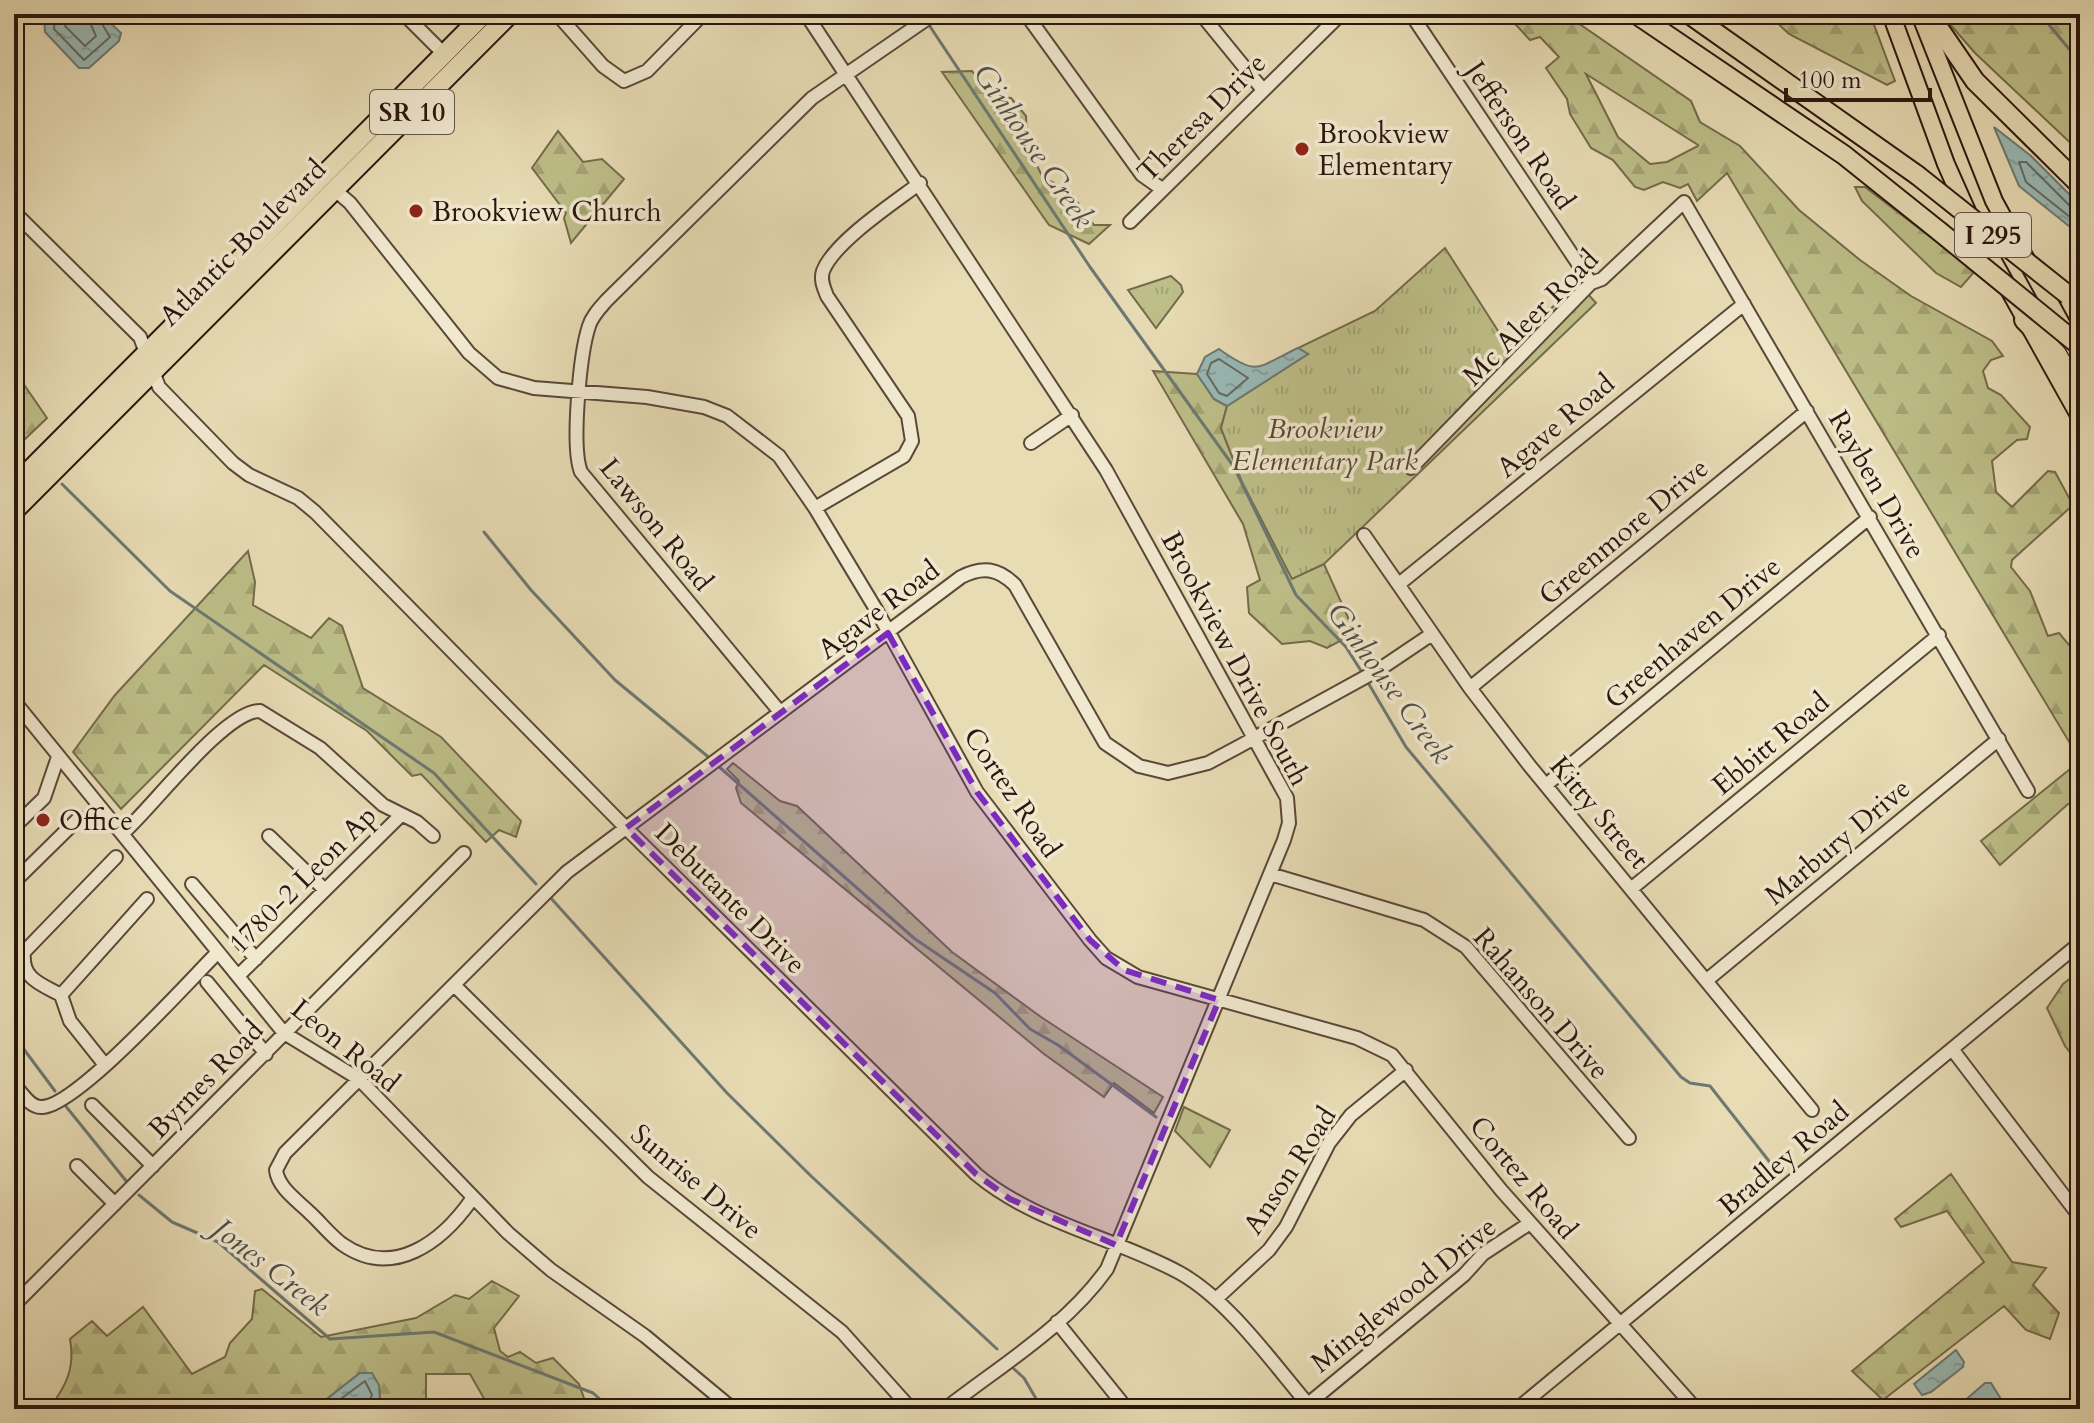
<svg xmlns="http://www.w3.org/2000/svg" width="2094" height="1423" viewBox="0 0 2094 1423" font-family="Cardo,serif">
	<style>
		.forest { fill: url(#forest-firs); stroke: #746a4b; stroke-width: 2; fill-rule: evenodd }
		.park { fill: url(#park-tufts); stroke: #746a4b; stroke-width: 2 }
		.water { fill: url(#water-ripples); stroke: #6d7873; stroke-width: 2 }
		.lines { fill: none; stroke-linecap: round; stroke-linejoin: round }
		.shore { stroke: #626862; stroke-width: 2 }
		.stream { stroke: #6d7873; stroke-width: 3 }
		.minor-casing { stroke: #5a4838; stroke-width: 16 }
		.major-casing { stroke: #2a160e; stroke-width: 20 }
		.highway-casing { stroke: #2a160e; stroke-width: 22 }
		.minor { stroke: #f0e8cf; stroke-width: 12 }
		.major { stroke: #e8dcb5; stroke-width: 16 }
		.highway { stroke: #e8dcb5; stroke-width: 18 }
		.highway-bridge-casing { stroke: #2a160e; stroke-width: 22; stroke-linecap: butt }
		.highway-bridge { stroke: #e8dcb5; stroke-width: 18 }
		.marked { fill: #7b2cbf; fill-opacity: 0.2; stroke: #7b2cbf; stroke-width: 6; stroke-dasharray: 16 10; stroke-linejoin: round }
		.poi-dot { fill: #8f2418; stroke: #f0e8cf; stroke-width: 3 }
		.labels { text-anchor: middle; stroke-width: 7; stroke-linejoin: round; paint-order: stroke }
		.shield { fill: #f0e8cf; stroke: #655548; stroke-width: 2 }
		.shield-label { font-size: 26px; font-weight: bold; fill: #2a160e }
		.street-label { font-size: 28px; fill: #2a160e; stroke: #f0e8cf }
		.poi-label { font-size: 28px; fill: #2a160e; stroke: #f0e8cf; text-anchor: start }
		.park-label { font-size: 28px; font-style: italic; fill: #564833; stroke: #f0e8cf }
		.water-label { font-size: 30px; font-style: italic; fill: #514f49; stroke: #f0e8cf }
	</style>
	<defs>
		<pattern id="forest-firs" width="22" height="20" patternUnits="userSpaceOnUse" patternTransform="scale(2)"><rect width="22" height="20" fill="#bdbe88"/><path d="M5 1l3.5 6h-7zM16 11l3.5 6h-7z" fill="#a3a374"/></pattern>
		<pattern id="park-tufts" width="24" height="20" patternUnits="userSpaceOnUse" patternTransform="scale(2)"><rect width="24" height="20" fill="#bdbe88"/><path d="M3 7l-1-3M5 7V3M7 7l1-3M15 17l-1-3M17 17v-4M19 17l1-3" fill="none" stroke="#a3a374"/></pattern>
		<pattern id="water-ripples" width="26" height="14" patternUnits="userSpaceOnUse" patternTransform="scale(2)"><rect width="26" height="14" fill="#99bab6"/><path d="M2 4q2-2 4 0t4 0M15 11q2-2 4 0t4 0" fill="none" stroke="#849f9b"/></pattern>
	</defs>
	<rect width="100%" height="100%" fill="#e8dcb5"/>
	<filter id="stains"><feTurbulence type="fractalNoise" baseFrequency=".0025" numOctaves="4"/><feColorMatrix values="0 0 0 0 .2 0 0 0 0 .09 0 0 0 0 .02 0 0 0 .5 -.17"/></filter>
	<radialGradient id="worn" r=".72"><stop offset=".6" stop-color="#630" stop-opacity="0"/><stop offset="1" stop-color="#630" stop-opacity=".3"/></radialGradient>
	<path class="forest" d="M1506 14H1565L1691 101 1700 122 1740 146 1799 210 1860 260 1911 296 1992 341 2003 356 1991 360 1983 371 1988 388 2001 395 2030 427 2027 439 2017 440 1992 461 1996 492 2012 507 2048 471 2055 472 2073 505 2012 560 2011 567 2030 591 2048 636 2059 633 2080 658V760L1727 173 1697 201 1688 184 1680 188 1663 182 1644 190 1635 187 1613 160 1591 148 1570 114 1567 99 1546 68 1559 57 1540 37 1530 40ZM1586 74 1698 145V146L1667 162 1650 164 1618 137Z
		M1768 14H1870L1895 81 1887 85 1789 34Z
		M1941 14H2080V152L1975 53Z
		M972 71 990 96 1011 98 1026 116 1027 145 1043 178 1068 189 1094 225H1110L1089 244 1049 225 942 72Z
		M558 131 583 162 602 159 624 179 571 243 564 218 566 213 532 168Z
		M1855 187H1865L1975 271 1961 287 1936 273 1862 201Z
		M14 370 47 418 24 440 14 429Z
		M1153 371 1197 374 1214 399 1227 406 1221 428 1242 482 1293 578 1324 564 1355 633 1327 648 1310 641 1282 644 1249 613 1247 587 1260 580 1243 524Z
		M248 551 255 582 253 605 311 638 329 618 342 626 363 688 441 737 521 821 516 837 499 830 486 842 421 774 412 776 367 731 264 665 121 809 73 752 115 695Z
		M2080 761V804H2068L2000 865 1981 841Z
		M733 763 780 801 797 806 952 952 1041 1017 1163 1097 1154 1113 1114 1083 1104 1097 1044 1054 741 803 736 788 739 781 727 769Z
		M2080 971V1065L2065 1046 2047 1008 2063 984Z
		M1184 1107 1230 1130 1210 1167 1175 1131Z
		M1951 1174 2012 1262 2046 1268 2033 1285 2059 1313 2050 1339 2026 1330 2004 1306 1883 1400 1852 1371 1984 1262 1947 1211 1901 1227 1895 1219Z
		M492 1281 519 1296 494 1328 500 1351 508 1357 520 1352 536 1363 553 1358 579 1384 586 1404 576 1409H490L470 1374H426V1409H387L380 1401 379 1385 360 1373 314 1409 50 1407C67 1385 75 1367 70 1339L92 1321 107 1336 143 1307 192 1374 225 1357 230 1343 252 1319 255 1291 262 1289 321 1337 416 1318 455 1295 469 1299Z"/>
	<path class="park" d="M1445 248 1509 348 1578 283 1596 303 1324 564 1292 579 1242 482 1221 428 1227 406 1308 354 1298 348 1375 311Z
		M1171 276 1181 285 1183 292 1156 328 1128 290Z"/>
	<path class="water" d="M51 14H101L121 33 119 41 89 68H79L45 32 44 20Z
		M1994 127 2031 156 2080 205V235L2019 186Z
		M1298 348 1308 354 1227 406 1214 399 1197 374 1205 357 1219 349C1258 377 1256 368 1298 348Z
		M1956 1350 1964 1362 1963 1367 1931 1392 1922 1395 1914 1384Z
		M360 1373H372L379 1385 380 1401 370 1409H314Z
		M1985 1383H1991L2004 1404 1997 1409H1955Z"/>
	<g class="lines">
		<path class="shore" d="M55 14 54 29 84 60 110 37 96 14
			M66 14 65 26 85 46 96 36 86 14
			M2080 210 2071 207 2026 162H2019L2026 182 2080 225
			M1219 359 1248 378 1227 396 1219 393 1207 374 1211 363Z
			M327 1409 365 1381 372 1395 366 1409"/>
		<path class="stream" d="M2040 14 2080 62
			M927 22 1090 267 1234 467 1296 595 1346 647 1363 674
			M62 484 170 591 434 773 536 884
			M484 532 531 590 615 680 712 760
			M1367 681 1406 747 1681 1077 1690 1083 1710 1086 1776 1170
			M717 765 915 939 995 993 1030 1029 1058 1045 1156 1117
			M549 896 727 1093 811 1176 997 1349
			M14 1036 55 1091
			M64 1104 127 1182
			M139 1195 172 1222 218 1242 330 1339 434 1332 593 1393 611 1409
			M1014 1369 1024 1378 1042 1409"/>
		<defs>
			<path id="minor" d="M404 14 444 54
				M557 14 603 66 624 81 647 71 703 14
				M806 14 1106 470 1287 798 1289 823 1284 840 1107 1269C1066 1327 1000 1366 945 1409
				M1026 14 1142 175 1162 189
				M1201 14 1263 90
				M1411 14 1591 283
				M335 190 350 203 469 353 498 378 534 388 647 397 704 407 727 416 779 456 815 508 877 611 977 792 1090 940 1106 958 1138 977 1357 1038 1392 1055 1501 1190 1696 1409
				M14 212 140 337 159 387 233 463 249 475 298 498 315 512 626 828 976 1174C1034 1223 1114 1237 1180 1273 1230 1301 1274 1365 1312 1409
				M1130 222 1341 14
				M1031 443 1072 415
				M1411 468 1591 283 1602 279 1684 202 2028 791
				M815 508 904 456 912 441 908 416 827 296C824 288 820 280 823 271 834 242 895 202 920 183
				M1364 535 1470 688 1529 765 1812 1110
				M1399 584 1744 304
				M1470 688 1807 411
				M14 701 284 1033 359 1079 508 1233 551 1270 645 1336 733 1409
				M780 712 581 472C571 447 580 353 589 326 592 316 600 308 607 300L812 98 934 14
				M1546 785 1870 517
				M14 827 44 798 58 757
				M123 833C151 809 225 710 260 711L320 748 383 805 417 822 433 836
				M269 836 325 890
				M1270 874 1424 920 1466 947 1629 1138
				M14 882 79 818
				M192 884 256 959
				M1631 889 1939 635
				M238 976 400 816
				M1707 980 1999 739
				M207 982 266 1054
				M454 985 648 1177 842 1332 911 1409
				M61 995C41 984 21 979 24 952L116 857
				M1952 1049 2080 1217
				M105 1065 70 1021 61 995 147 899
				M14 1084C21 1092 30 1108 42 1107 77 1106 188 982 218 952
				M92 1105 153 1166
				M77 1166 115 1204
				M472 1199C442 1242 393 1280 342 1244 330 1235 321 1223 310 1213 298 1201 278 1188 276 1170L285 1153 567 872 961 577C982 566 998 568 1015 585L1105 743 1139 766 1168 773 1208 763 1238 747 1380 669 1432 634
				M1216 1299 1269 1250 1286 1227 1329 1143 1351 1115 1406 1070
				M14 1305 464 853
				M1057 1322 1127 1409
				M1308 1404 1464 1275 1483 1254 1530 1223
				M1517 1409 2080 943"/>
			<path id="major" d="M1891 14 1946 164 1974 227 2080 417
				M1920 14 1994 201 2080 358"/>
			<path id="highway" d="M1636 14 1844 155 1939 231
				M1689 14 1917 175
				M1929 14 1975 81 2080 185
				M2024 320 2057 354 2080 394
				M14 486 484 14
				M14 511 510 14"/>
		</defs>
		<use href="#minor" class="minor-casing"/>
		<use href="#major" class="major-casing"/>
		<use href="#highway" class="highway-casing"/>
		<use href="#minor" class="minor"/>
		<use href="#major" class="major"/>
		<use href="#highway" class="highway"/>
		<defs>
			<path id="highway-bridge" d="M1917 175 2068 295
				M1939 231 2080 346"/>
		</defs>
		<use href="#highway-bridge" class="highway-bridge-casing"/>
		<use href="#highway-bridge" class="highway-bridge"/>
	</g>
	<path class="marked" d="M888 633 977 792 1090 940 1124 970 1219 1000 1116 1245 1010 1199 976 1174 626 828Z"/>
	<g class="poi-dot">
		<circle cx="1302" cy="149" r="8"/>
		<circle cx="416" cy="211" r="8"/>
		<circle cx="43" cy="820" r="8"/>
	</g>
	<g class="labels">
		<g class="shield">
			<rect x="370" y="90" width="84" height="44" rx="6"/>
			<rect x="1955" y="213" width="76" height="44" rx="6"/>
		</g>
		<g class="shield-label">
			<text x="412" y="121">SR 10</text>
			<text x="1993" y="244">I 295</text>
		</g>
		<g class="street-label">
			<text transform="translate(1201 117) rotate(-45)" y="10">Theresa Drive</text>
			<text transform="translate(1521 135) rotate(56)" y="10">Jefferson Road</text>
			<text transform="translate(242 242) rotate(-45)" y="10">Atlantic Boulevard</text>
			<text transform="translate(1530 317) rotate(-45)" y="10">Mc Aleer Road</text>
			<text transform="translate(1555 425) rotate(-40)" y="10">Agave Road</text>
			<text transform="translate(1878 484) rotate(60)" y="10">Rayben Drive</text>
			<text transform="translate(657 524) rotate(51)" y="10">Lawson Road</text>
			<text transform="translate(1623 531) rotate(-40)" y="10">Greenmore Drive</text>
			<text transform="translate(878 609) rotate(-37)" y="10">Agave Road</text>
			<text transform="translate(1692 632) rotate(-40)" y="10">Greenhaven Drive</text>
			<text transform="translate(1236 658) rotate(62)" y="10">Brookview Drive South</text>
			<text transform="translate(1770 743) rotate(-40)" y="10">Ebbitt Road</text>
			<text transform="translate(1013 792) rotate(56)" y="10">Cortez Road</text>
			<text transform="translate(1600 812) rotate(50)" y="10">Kitty Street</text>
			<text transform="translate(1837 841) rotate(-40)" y="10">Marbury Drive</text>
			<text transform="translate(302 879) rotate(-45)" y="10">1780-2 Leon Ap</text>
			<text transform="translate(731 898) rotate(45)" y="10">Debutante Drive</text>
			<text transform="translate(1542 1003) rotate(49)" y="10">Rahanson Drive</text>
			<text transform="translate(346 1045) rotate(39)" y="10">Leon Road</text>
			<text transform="translate(205 1079) rotate(-46)" y="10">Byrnes Road</text>
			<text transform="translate(1783 1158) rotate(-40)" y="10">Bradley Road</text>
			<text transform="translate(1289 1170) rotate(-57)" y="10">Anson Road</text>
			<text transform="translate(1524 1177) rotate(50)" y="10">Cortez Road</text>
			<text transform="translate(697 1181) rotate(40)" y="10">Sunrise Drive</text>
			<text transform="translate(1403 1294) rotate(-39)" y="10">Minglewood Drive</text>
		</g>
		<g class="poi-label">
			<text x="1318" y="143">Brookview<tspan x="1318" dy="32">Elementary</tspan></text>
			<text x="432" y="221">Brookview Church</text>
			<text x="59" y="830">Office</text>
		</g>
		<g class="park-label">
			<text x="1325" y="438">Brookview<tspan x="1325" dy="32">Elementary Park</tspan></text>
		</g>
		<g class="water-label">
			<text transform="translate(1034 146) rotate(56)" y="10">Ginhouse Creek</text>
			<text transform="translate(1390 683) rotate(54)" y="10">Ginhouse Creek</text>
			<text transform="translate(271 1267) rotate(38)" y="10">Jones Creek</text>
		</g>
	</g>
	<rect width="2094" height="1423" fill="none" stroke="#e8dcb5" stroke-width="48"/>
	<rect x="16" y="16" width="2062" height="1391" fill="none" stroke="#2a160e" stroke-width="4"/>
	<rect x="24" y="24" width="2046" height="1375" fill="none" stroke="#2a160e" stroke-width="2"/>
	<path d="M1786 88v12h144v-12" fill="none" stroke="#2a160e" stroke-width="4"/>
	<text x="1798" y="88" font-size="24" fill="#2a160e" stroke="#f0e8cf" stroke-width="6" paint-order="stroke">100 m</text>
	<rect width="100%" height="100%" filter="url(#stains)"/>
	<rect width="100%" height="100%" fill="url(#worn)"/>
</svg>
